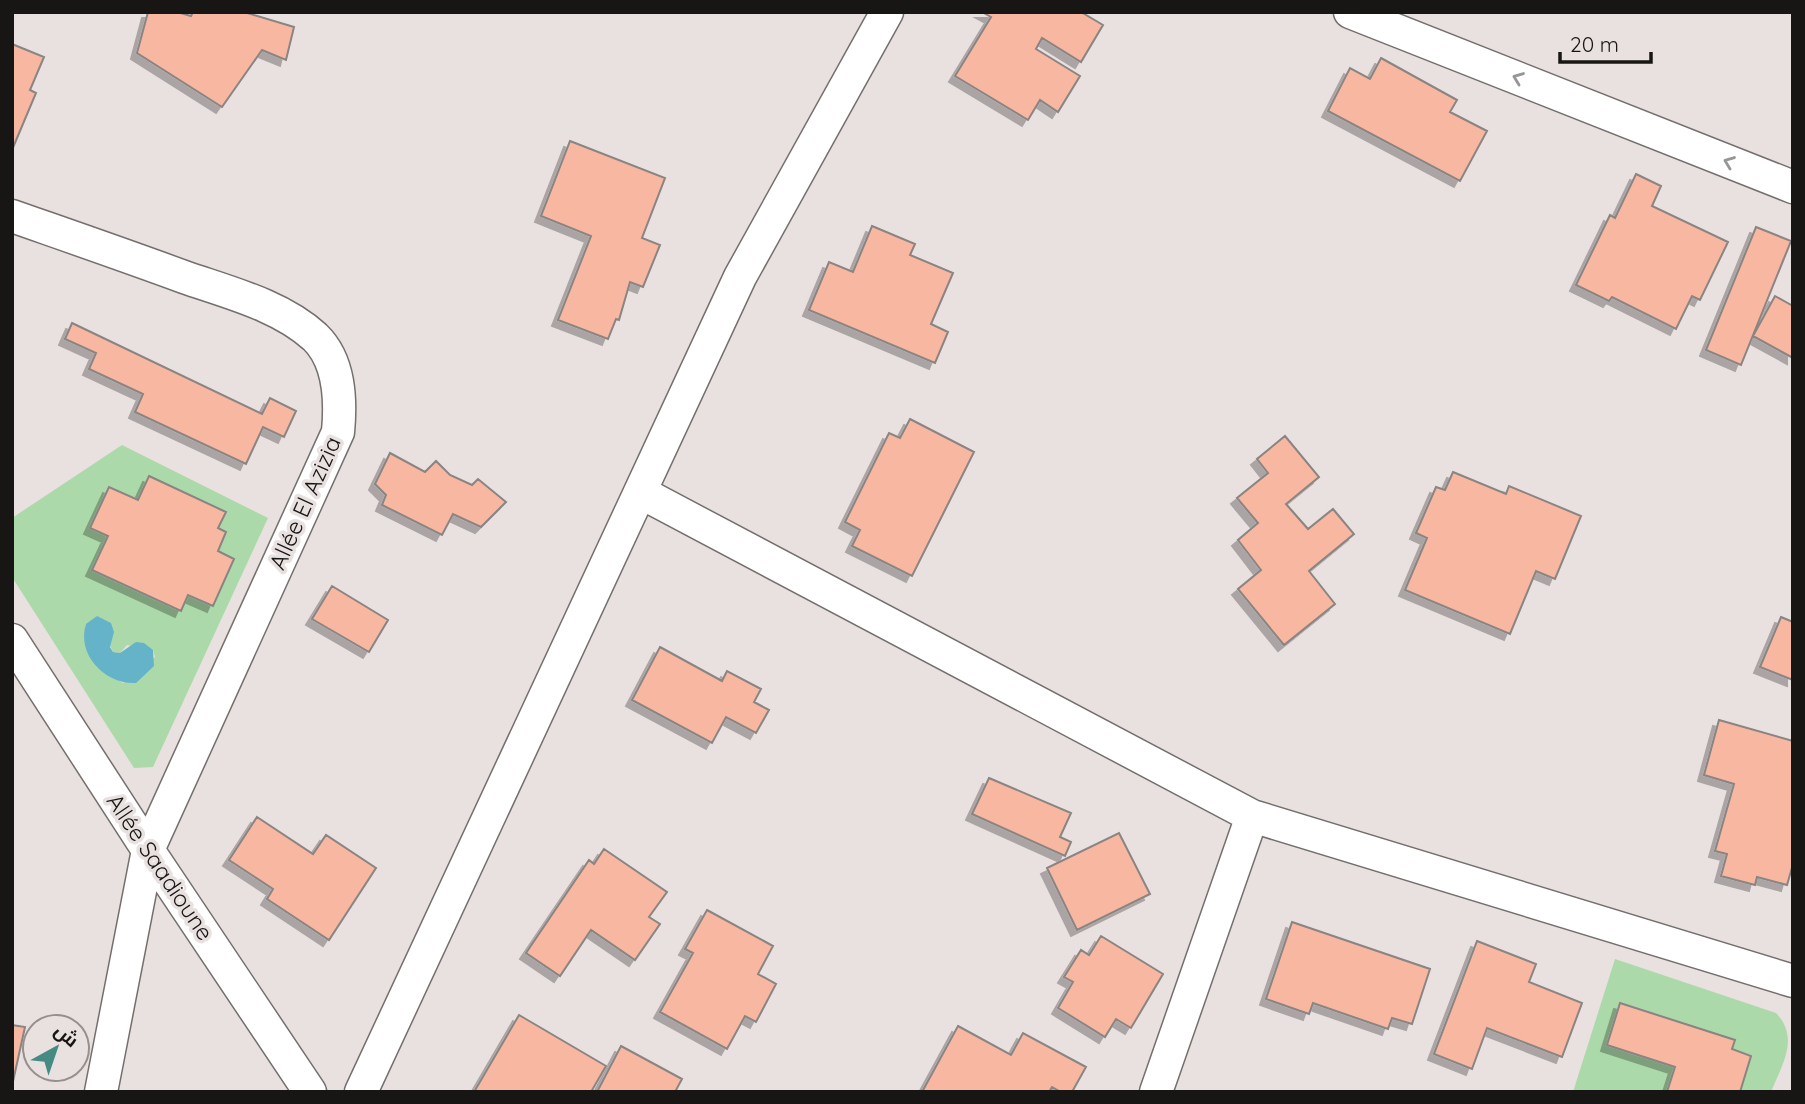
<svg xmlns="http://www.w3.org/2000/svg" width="1805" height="1104" viewBox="0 0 1805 1104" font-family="Quicksand,Cairo,sans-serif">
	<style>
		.green { fill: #acd9a9; fill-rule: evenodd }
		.water { fill: #65b3c8 }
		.building { fill: #f8b7a0; stroke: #8a8482; stroke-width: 2; filter: url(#shadow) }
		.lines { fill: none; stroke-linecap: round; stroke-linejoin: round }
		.street-casing { stroke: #746f6d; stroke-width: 35 }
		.street { stroke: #fff; stroke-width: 32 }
		.oneway { stroke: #979696 }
		.labels { text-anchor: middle; stroke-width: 7; stroke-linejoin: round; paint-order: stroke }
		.street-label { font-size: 23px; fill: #181615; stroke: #e8e1df }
	</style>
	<defs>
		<filter id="shadow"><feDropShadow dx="-6" dy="6" stdDeviation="0" flood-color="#0004"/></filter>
	</defs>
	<rect width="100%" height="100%" fill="#e8e1df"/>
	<path class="green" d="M122 445 268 518 153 767 134 768 12 577V518ZM149 476 226 512 218 528 226 533 218 551 234 560 213 606 188 595 181 611 93 570 108 536 90 527 109 487 138 500ZM97 616 113 652 120 653 127 645 153 650 155 657 123 683 97 667 85 627Z
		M1615 959 1776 1013C1800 1038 1782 1065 1771 1092H1740L1751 1056 1732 1049 1734 1040 1620 1003 1607 1045 1675 1067 1667 1092H1573Z"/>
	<path class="water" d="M97 616 111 623 114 632 110 647 113 652 120 653 136 642 144 643 153 650 154 666 136 683C106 685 76 655 86 624Z"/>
	<path class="building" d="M148 12H177L191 16 193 12H244L294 27 286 60 262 50 222 107 137 53Z
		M982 12H1081L1103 25 1081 62 1042 38 1036 49 1080 76 1058 112 1040 100 1028 120 955 76 991 17Z
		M12 44 44 57 30 90 36 93 12 150Z
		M1381 58 1457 100 1450 112 1487 131 1460 181 1328 111 1350 68 1370 79Z
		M570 141 665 178 642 238 660 245 643 287 630 282 619 320 616 319 608 339 558 320 591 236 541 216Z
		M1636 174 1661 186 1652 206 1728 242 1700 300 1692 296 1676 329 1612 297 1609 301 1576 285 1610 215 1615 218Z
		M872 226 915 244 910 255 953 273 931 324 948 332 935 363 809 310 829 262 853 272Z
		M1756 227 1791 241 1741 365 1706 350Z
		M1775 296 1793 306V358L1753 336Z
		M72 323 262 414 270 398 296 411 284 437 263 427 246 464 135 412 143 394 89 369 96 353 65 339Z
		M910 419 974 452 912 576 852 546 860 530 845 522 889 433 900 438Z
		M1285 436 1319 477 1286 504 1308 529 1333 509 1354 534 1309 571 1335 604 1284 645 1238 589 1261 570 1238 540 1258 523 1237 498 1268 473 1257 459Z
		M390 453 425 472 436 461 450 475 472 485 478 479 506 502 481 527 453 514 442 535 382 505 386 495 375 484Z
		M1453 472 1506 494 1509 486 1581 516 1555 579 1536 571 1510 634 1405 590 1427 538 1416 533 1436 487 1445 490Z
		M149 476 226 512 218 528 226 532 218 551 234 559 213 606 188 595 181 611 92 570 108 536 90 528 109 487 138 500Z
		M332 586 388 620 369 652 312 619Z
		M1781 617 1793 622V680L1760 667Z
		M660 647 722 681 727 671 761 689 754 702 769 710 756 733 726 717 712 743 632 700Z
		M1719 720 1793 741V864L1787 885 1757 877 1755 885 1721 876 1727 854 1715 851 1734 784 1704 775Z
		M989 778 1071 813 1060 837 1071 842 1065 856 972 814Z
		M257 817 313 854 326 835 376 868 329 940 267 899 273 889 229 860Z
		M1119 833 1150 894 1077 930 1047 868Z
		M604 849 667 892 649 917 660 924 635 960 591 930 560 976 526 953 589 860 594 864Z
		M707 910 773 946 758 974 776 984 756 1022 745 1016 727 1049 660 1012 693 953 685 949Z
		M1292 922 1430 969 1412 1024 1392 1018 1388 1029 1313 1003 1309 1014 1266 999Z
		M1101 936 1163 974 1131 1028 1116 1019 1105 1037 1058 1008 1073 982 1064 977 1081 950 1089 955Z
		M1477 941 1536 964 1529 982 1582 1003 1562 1057 1487 1028 1472 1069 1434 1054Z
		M1620 1003 1735 1040 1732 1049 1751 1056 1740 1092H1667L1675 1067 1607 1045Z
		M519 1015 606 1066 591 1092H474Z
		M12 1025 25 1027 12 1086Z
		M958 1026 1011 1055 1023 1033 1086 1067 1072 1092H1061L1052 1087 1049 1092H922Z
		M621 1046 682 1079 675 1092H597Z"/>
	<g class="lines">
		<defs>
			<path id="street" d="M1350 12 1793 187
				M12 216C69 236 127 256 184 277 227 292 280 305 315 337 340 361 341 400 338 432L148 850 101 1092
				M640 492 1252 816 1793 981
				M12 640 148 850 310 1092
				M361 1092 740 277 887 12
				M1156 1092 1252 816"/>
		</defs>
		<use href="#street" class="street-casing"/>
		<use href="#street" class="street"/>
	</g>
	<defs><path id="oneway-chevron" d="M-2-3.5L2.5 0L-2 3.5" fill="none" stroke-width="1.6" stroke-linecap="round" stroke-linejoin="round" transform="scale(1.75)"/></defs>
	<g class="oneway">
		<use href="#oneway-chevron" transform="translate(1518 78) rotate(-159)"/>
		<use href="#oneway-chevron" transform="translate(1729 162) rotate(-159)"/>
	</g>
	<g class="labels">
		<g class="street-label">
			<text transform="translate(305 503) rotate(-66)" y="8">Allée El Azizia</text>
			<text transform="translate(160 867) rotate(56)" y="8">Allée Saadioune</text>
		</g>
	</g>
	<rect width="1805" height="1104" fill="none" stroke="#181615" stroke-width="28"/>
	<g transform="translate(56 1048) rotate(40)"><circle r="33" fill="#e8e1df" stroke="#95908e" stroke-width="2"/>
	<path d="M0-5L12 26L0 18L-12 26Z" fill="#458b82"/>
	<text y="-10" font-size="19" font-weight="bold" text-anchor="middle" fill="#181615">ش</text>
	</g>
	<path d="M1560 52v10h91v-10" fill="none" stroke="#181615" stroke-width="3.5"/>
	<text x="1570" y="52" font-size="21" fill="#181615" stroke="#e8e1df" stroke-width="5" paint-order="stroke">20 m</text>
</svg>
